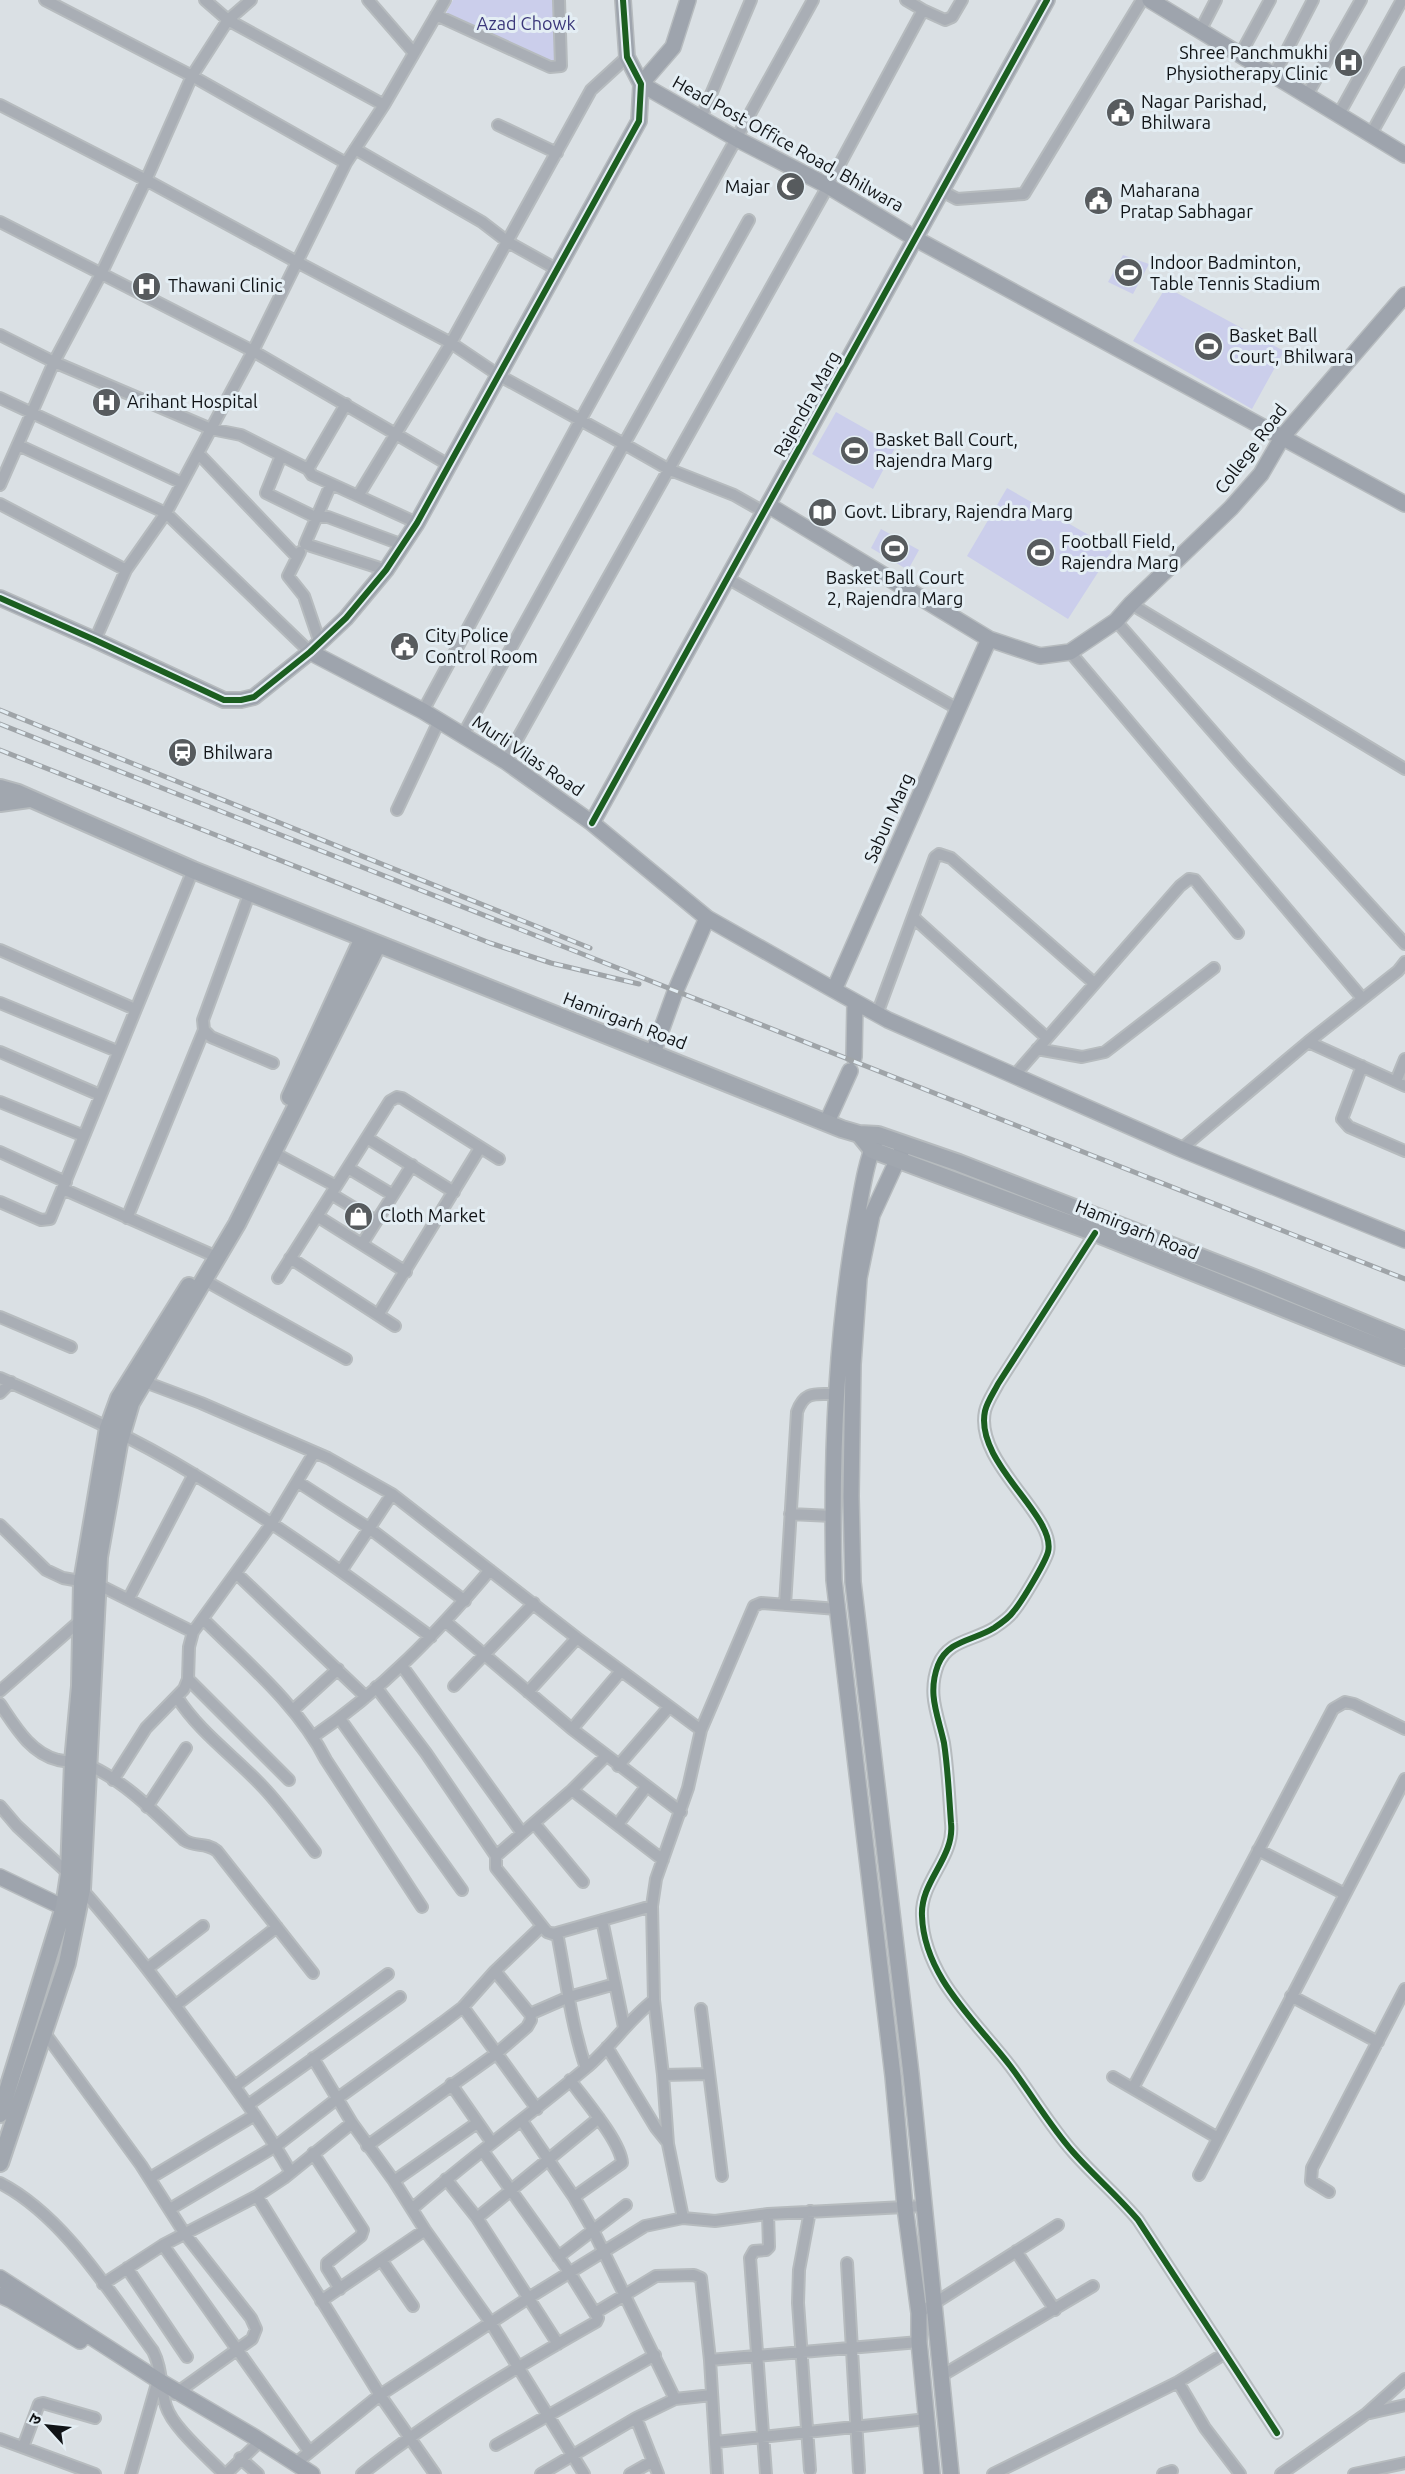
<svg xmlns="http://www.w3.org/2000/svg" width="1405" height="2474" viewBox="0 0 1405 2474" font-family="Ubuntu,'Noto Sans Devanagari',sans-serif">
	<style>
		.green { fill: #cbceeb }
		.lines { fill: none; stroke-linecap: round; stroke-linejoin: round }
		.street-casing { stroke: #b6bbbe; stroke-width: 14 }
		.secondary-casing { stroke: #b6bbbe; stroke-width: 18 }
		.primary-casing { stroke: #b6bbbe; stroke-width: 20 }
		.street { stroke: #a9aeb5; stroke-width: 10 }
		.secondary { stroke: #9ea4ad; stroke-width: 15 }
		.primary { stroke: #a1a7af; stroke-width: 16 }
		.rail-casing { stroke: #9fa4a8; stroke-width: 5 }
		.rail { stroke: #e4eef4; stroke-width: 3; stroke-dasharray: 9; stroke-linecap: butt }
		.cycleway-casing { stroke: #e4eef4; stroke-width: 10 }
		.cycleway { stroke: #1b5e20; stroke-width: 6 }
		.labels { text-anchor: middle; stroke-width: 6; stroke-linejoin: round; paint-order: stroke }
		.park-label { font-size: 18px; fill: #3b377a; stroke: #e4eef4 }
		.poi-label { font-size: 18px; fill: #101316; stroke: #e4eef4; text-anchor: start }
		.street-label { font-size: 18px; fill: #101316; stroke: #e4eef4 }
	</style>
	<rect width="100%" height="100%" fill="#dae0e4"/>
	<path class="green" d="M453 0H554L557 64 445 15Z
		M1123 255 1149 264 1133 294 1108 282Z
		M1166 287 1284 351 1252 409 1133 341Z
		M836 412 896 446 873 489 812 454Z
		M1007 488 1113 549 1068 619 967 556Z
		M881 529 919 550 908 570 871 548Z"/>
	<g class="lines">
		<defs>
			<path id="street" d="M205 0 228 20 384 105 346 163
				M368 0 414 53
				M923 10 945 20 952 17 962 0
				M436 15 550 67 561 66 559 0
				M1200 31 1216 0
				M1240 55 1270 0
				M1274 75 1313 0
				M1307 95 1361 0
				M0 105 146 180 297 262 346 163 192 76 45 0
				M384 105 445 0
				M1339 114 1402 0
				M701 118 751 0
				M498 125 557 153
				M1371 134 1405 73
				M355 149 482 222 508 242 558 270
				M942 191 957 199 1024 194 1142 0
				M0 222 253 351 211 429 54 362 0 335
				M0 398 182 483
				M18 445 166 513 310 652
				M198 453 297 557
				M281 456 266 493 315 517H328L403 545
				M449 465 253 351 297 262 451 343 500 376 624 444 749 220
				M308 469 312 475 417 523
				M331 484 305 544 386 570
				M0 485 54 362 101 274 146 180 192 76 228 20 251 0
				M358 496 451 343 591 90 627 57
				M0 504 126 570 166 513 211 429 241 435 308 469 346 404
				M300 552 288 576 304 596 320 643
				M727 578 958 709
				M1131 604 1405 769
				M1116 621 1242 765 1405 944
				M95 640 126 570
				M1070 652 1362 998
				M423 711 581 419 813 0
				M463 735 624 444 668 469 734 495 764 512
				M505 761 828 186 923 10 906 0
				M397 810 439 721
				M250 892 203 1020 204 1030 211 1037 273 1063
				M913 917 1047 1038
				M0 950 135 1009
				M0 1003 117 1051
				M877 1014 935 857 939 854 951 858 1094 983
				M1308 1042 1405 1086
				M1037 1049 1082 1057 1105 1052 1214 968
				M0 1052 100 1095
				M1362 1066 1342 1119 1349 1127 1405 1151
				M1014 1076 1180 886 1189 879 1195 880 1238 933
				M1396 1081 1405 1059
				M0 1102 84 1136
				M367 1138 454 1192
				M1181 1149 1308 1042 1398 971 1405 962
				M0 1152 66 1182
				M274 1153 336 1186
				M348 1168 393 1195
				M63 1189 210 1254
				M331 1194 376 1221
				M0 1202 41 1220 50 1219 193 870
				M317 1216 406 1272
				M127 1218 204 1030
				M1095 1233 998 1384C994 1392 987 1402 985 1411 974 1463 1057 1516 1048 1552 1045 1563 1021 1603 1013 1612 1009 1618 1000 1624 994 1628 973 1641 948 1640 938 1665 927 1694 938 1715 944 1743 948 1769 949 1796 951 1823 955 1858 920 1881 922 1916 924 1977 976 2021 1011 2067 1032 2095 1050 2126 1073 2152 1094 2176 1118 2196 1138 2220L1277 2433
				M362 1244 412 1165
				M290 1258 395 1326
				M278 1278 390 1101 397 1097 402 1098 499 1159
				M204 1280 346 1359
				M378 1315 480 1148
				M0 1317 71 1347
				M0 1378C66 1407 133 1437 195 1475 277 1524 354 1580 431 1637
				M145 1382 201 1403 328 1458 392 1494 577 1638 701 1730
				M0 1393 11 1382
				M298 1482 369 1528 465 1601
				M790 1514 832 1516
				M0 1525 46 1570 63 1578 97 1584 193 1632
				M341 1571 392 1494
				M237 1574 366 1697
				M129 1598 194 1474
				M785 1605 797 1412C805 1389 817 1395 838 1394
				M203 1619C247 1663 298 1705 326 1760L422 1907
				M446 1622 572 1729 681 1812
				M402 1666 522 1833
				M188 1679 289 1780
				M454 1686 534 1603
				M376 1687 426 1753 496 1856
				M0 1691 82 1619
				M528 1692 577 1638
				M177 1697C199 1732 235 1757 263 1787 282 1807 298 1830 315 1852
				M0 1704C15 1726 30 1753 58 1760 69 1762 80 1762 90 1766 126 1782 156 1814 184 1840 196 1848 204 1841 217 1851L313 1973
				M293 1710 338 1669
				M340 1719 462 1890
				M572 1729 621 1671
				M314 1736C381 1691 438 1632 490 1570
				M606 1756 572 1790 496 1856V1868L547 1932 553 1934 652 1906
				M618 1766 669 1707
				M113 1780 146 1728 184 1689 188 1679 189 1647 193 1632 272 1523 314 1453
				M572 1790 663 1860
				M0 1806 17 1826 70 1875
				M147 1807 186 1748
				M534 1823 583 1882
				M618 1824 646 1787
				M1258 1850 1345 1894
				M80 1887C125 1938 165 1991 205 2046 235 2086 265 2127 290 2171
				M602 1920 624 2027
				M557 1933C566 1978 571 2024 586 2068
				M148 1968 203 1926
				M1291 1996 1378 2042
				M176 2005 277 1927
				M463 2007 537 2109
				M701 2009 722 2176
				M530 2014 569 1997 615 1984
				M44 2032 141 2165 185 2234 251 2318 256 2329 252 2339 175 2394
				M607 2047 656 2128 668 2143
				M313 2058 352 2123 394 2181 425 2230 491 2323 584 2474
				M663 2075 709 2074
				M1113 2077 1218 2138
				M570 2080C583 2098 621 2142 622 2163L574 2197
				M451 2084 492 2143
				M235 2086 388 1974
				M1133 2088 1333 1709 1345 1702 1354 1704 1405 1729
				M248 2105 400 1997
				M522 2121 574 2197 593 2230 675 2399
				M367 2146 497 2053 527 2027 531 2020 530 2014 495 1971
				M313 2153 363 2230 361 2236 327 2263V2268L340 2289
				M1199 2175 1405 1779
				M150 2178 255 2115
				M446 2179 477 2218 558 2344
				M394 2181 477 2123
				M0 2183C64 2216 110 2293 153 2351 162 2368 160 2387 166 2406 173 2428 207 2456 224 2474
				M1329 2192 1311 2181 1312 2168 1405 1989
				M257 2196 380 2395 435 2474
				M170 2209 276 2146 338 2098 442 2023 463 2007 495 1971 542 1926
				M412 2209C468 2159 529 2116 586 2068 611 2047 628 2020 654 2000
				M810 2211 799 2270 798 2303 810 2470
				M477 2218 599 2118
				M683 2218 668 2144 663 2075 654 2000 652 1906 656 1879 688 1788 701 1730 754 1606 761 1603 837 1609
				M163 2245 309 2451
				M1016 2251 1055 2310
				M558 2257 626 2205
				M382 2261 413 2306
				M847 2263 859 2471
				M127 2268 187 2357
				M103 2284 163 2245 257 2196 284 2178 352 2123
				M321 2301 425 2230
				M595 2313 656 2276 694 2275 701 2278 710 2360 717 2474
				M919 2313 1058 2225
				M710 2360 919 2342
				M941 2376 1093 2286
				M1178 2382 1205 2428 1240 2474
				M1370 2413 1405 2405
				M636 2418 658 2474
				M0 2439 95 2474
				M716 2442 927 2419
				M496 2445 655 2355
				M23 2447 39 2404 43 2403 95 2418
				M240 2458 258 2474
				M296 2463 380 2395 530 2297 645 2226 683 2218 715 2221 768 2214 924 2206
				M131 2474 156 2387
				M226 2474 255 2446
				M362 2474C434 2416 515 2368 596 2322L598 2318 570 2273 483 2151
				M541 2474 636 2418 675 2399 712 2395
				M630 2474 653 2461
				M766 2474 750 2258 754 2251 766 2250 769 2247 768 2214
				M993 2474 1178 2382 1224 2354
				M1163 2474 1172 2471
				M1281 2474 1366 2414 1405 2379
				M1354 2474 1405 2463"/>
			<path id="secondary" d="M1150 0 1405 155
				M641 84 737 139 828 186 916 239 1405 504
				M641 84 673 47 688 0
				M768 505 989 639 1040 656 1070 652 1116 621 1131 604 1231 508 1261 474 1283 436 1405 295
				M0 598 95 640 224 700H241L254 697 310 652 346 618 386 570 417 523 639 121 641 84 627 57 623 0
				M989 639 834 990 888 1020 1181 1149 1405 1240
				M310 652 423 711 505 761 592 823 707 918 834 990
				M592 823 1047 0
				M653 1053 675 992 707 918
				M854 1057 855 1003
				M827 1122 850 1071
				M876 1139C864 1167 861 1199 855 1228 835 1344 831 1463 834 1580L893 2076 905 2207 919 2313V2342L932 2474
				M902 1150 872 1215 859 1278 853 1364 851 1496 853 1582 911 2074 951 2474
				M0 1877 73 1912
				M0 2278 161 2382 256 2438 312 2474
				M0 2295 11 2300 80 2341"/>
			<path id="primary" d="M0 788 18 793 193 870 842 1129 859 1134 878 1135 959 1163 1257 1279 1405 1340
				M0 803 29 799
				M290 1097 363 938
				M859 1134 872 1150 1095 1233 1405 1357
				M0 2114 64 1907 69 1874 73 1762 80 1686 82 1582 108 1428 119 1398 189 1286
				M0 2163 67 1963 82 1889 99 1557 119 1444 131 1403 237 1224 378 944"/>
		</defs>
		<use href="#street" class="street-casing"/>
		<use href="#secondary" class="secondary-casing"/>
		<use href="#primary" class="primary-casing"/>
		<use href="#street" class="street"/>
		<use href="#secondary" class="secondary"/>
		<use href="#primary" class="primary"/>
		<defs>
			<path id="rail" d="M0 710 590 948
				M0 724 1405 1279
				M0 750 490 943 551 963 639 984"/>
		</defs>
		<use href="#rail" class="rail-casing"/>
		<use href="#rail" class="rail"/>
		<defs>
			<path id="cycleway" d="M0 598 95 640 224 700H241L254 697 310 652 346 618 386 570 417 523 639 121 641 84 627 57 623 0
				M592 823 1047 0
				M1095 1233 998 1384C994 1392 987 1402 985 1411 974 1463 1057 1516 1048 1552 1045 1563 1021 1603 1013 1612 1009 1618 1000 1624 994 1628 973 1641 948 1640 938 1665 927 1694 938 1715 944 1743 948 1769 949 1796 951 1823 955 1858 920 1881 922 1916 924 1977 976 2021 1011 2067 1032 2095 1050 2126 1073 2152 1094 2176 1118 2196 1138 2220L1277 2433"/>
		</defs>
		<use href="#cycleway" class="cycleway-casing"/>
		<use href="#cycleway" class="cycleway"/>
	</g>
	<defs>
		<symbol id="hospital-disc" viewBox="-11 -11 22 22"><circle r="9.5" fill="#575b5e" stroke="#e4eef4"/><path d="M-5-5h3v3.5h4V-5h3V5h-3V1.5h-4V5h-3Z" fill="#fff"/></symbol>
		<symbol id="civic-disc" viewBox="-11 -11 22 22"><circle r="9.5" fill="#575b5e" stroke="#e4eef4"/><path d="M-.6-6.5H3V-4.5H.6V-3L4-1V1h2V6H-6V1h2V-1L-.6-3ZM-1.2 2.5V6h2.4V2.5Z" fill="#fff"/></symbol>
		<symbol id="mosque-disc" viewBox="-11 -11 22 22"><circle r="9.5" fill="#575b5e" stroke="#e4eef4"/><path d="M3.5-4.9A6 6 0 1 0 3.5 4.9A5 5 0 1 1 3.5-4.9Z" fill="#fff"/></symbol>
		<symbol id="stadium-disc" viewBox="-11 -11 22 22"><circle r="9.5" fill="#575b5e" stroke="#e4eef4"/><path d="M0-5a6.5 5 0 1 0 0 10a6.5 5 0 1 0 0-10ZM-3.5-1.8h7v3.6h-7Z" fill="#fff"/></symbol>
		<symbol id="library-disc" viewBox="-11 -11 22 22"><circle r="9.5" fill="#575b5e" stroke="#e4eef4"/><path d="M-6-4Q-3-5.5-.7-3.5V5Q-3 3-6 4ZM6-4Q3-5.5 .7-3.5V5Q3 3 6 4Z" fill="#fff"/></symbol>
		<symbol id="station-disc" viewBox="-11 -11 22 22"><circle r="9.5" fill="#575b5e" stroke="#e4eef4"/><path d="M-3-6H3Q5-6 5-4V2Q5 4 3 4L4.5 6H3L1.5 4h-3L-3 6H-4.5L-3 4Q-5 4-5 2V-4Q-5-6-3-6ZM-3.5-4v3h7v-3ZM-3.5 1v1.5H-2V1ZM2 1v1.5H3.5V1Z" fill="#fff"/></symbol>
		<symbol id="shop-disc" viewBox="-11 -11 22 22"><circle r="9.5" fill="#575b5e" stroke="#e4eef4"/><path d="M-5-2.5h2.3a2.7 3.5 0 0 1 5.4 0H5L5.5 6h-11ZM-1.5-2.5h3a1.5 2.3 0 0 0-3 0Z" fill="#fff"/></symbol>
	</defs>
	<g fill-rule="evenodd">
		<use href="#hospital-disc" x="1332" y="46" width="33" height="33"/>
		<use href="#civic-disc" x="1104" y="96" width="33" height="33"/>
		<use href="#mosque-disc" x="774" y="170" width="33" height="33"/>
		<use href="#civic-disc" x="1082" y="184" width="33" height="33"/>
		<use href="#stadium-disc" x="1112" y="256" width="33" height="33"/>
		<use href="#hospital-disc" x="130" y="270" width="33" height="33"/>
		<use href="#stadium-disc" x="1192" y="330" width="33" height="33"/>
		<use href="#hospital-disc" x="90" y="386" width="33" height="33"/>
		<use href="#stadium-disc" x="838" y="434" width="33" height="33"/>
		<use href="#library-disc" x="806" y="496" width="33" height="33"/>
		<use href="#stadium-disc" x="878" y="532" width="33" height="33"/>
		<use href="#stadium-disc" x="1024" y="536" width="33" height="33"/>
		<use href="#civic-disc" x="388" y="630" width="33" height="33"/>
		<use href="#station-disc" x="166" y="736" width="33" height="33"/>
		<use href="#shop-disc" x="342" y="1200" width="33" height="33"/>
	</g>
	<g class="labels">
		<g class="park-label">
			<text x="526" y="30">Azad Chowk</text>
		</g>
		<g class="poi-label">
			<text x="1328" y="59" text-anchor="end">Shree Panchmukhi<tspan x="1328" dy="21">Physiotherapy Clinic</tspan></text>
			<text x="1141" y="108">Nagar Parishad,<tspan x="1141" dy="21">Bhilwara</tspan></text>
			<text x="770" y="193" text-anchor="end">Majar</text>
			<text x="1120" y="197">Maharana<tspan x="1120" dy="21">Pratap Sabhagar</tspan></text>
			<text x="1150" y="269">Indoor Badminton,<tspan x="1150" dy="21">Table Tennis Stadium</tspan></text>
			<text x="168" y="292">Thawani Clinic</text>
			<text x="1229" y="342">Basket Ball<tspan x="1229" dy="21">Court, Bhilwara</tspan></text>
			<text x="127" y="408">Arihant Hospital</text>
			<text x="875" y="446">Basket Ball Court,<tspan x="875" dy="21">Rajendra Marg</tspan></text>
			<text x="844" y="518">Govt. Library, Rajendra Marg</text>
			<text x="1061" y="548">Football Field,<tspan x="1061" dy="21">Rajendra Marg</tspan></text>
			<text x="895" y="584" text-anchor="middle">Basket Ball Court<tspan x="895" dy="21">2, Rajendra Marg</tspan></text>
			<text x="425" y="642">City Police<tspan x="425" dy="21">Control Room</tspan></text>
			<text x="203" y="759">Bhilwara</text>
			<text x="380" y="1222">Cloth Market</text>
		</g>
		<g class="street-label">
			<text transform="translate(788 144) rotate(29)" y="6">Head Post Office Road, Bhilwara</text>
			<text transform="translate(807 404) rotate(-61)" y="6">Rajendra Marg</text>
			<text transform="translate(1251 449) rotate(-53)" y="6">College Road</text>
			<text transform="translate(528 756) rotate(34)" y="6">Murli Vilas Road</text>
			<text transform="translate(889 818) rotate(-66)" y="6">Sabun Marg</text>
			<text transform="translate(625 1021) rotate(21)" y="6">Hamirgarh Road</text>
			<text transform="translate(1137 1230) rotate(22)" y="6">Hamirgarh Road</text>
		</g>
	</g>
	<g transform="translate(48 2426) rotate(297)" stroke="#e4eef4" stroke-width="4.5" paint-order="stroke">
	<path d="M0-4.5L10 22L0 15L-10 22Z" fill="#101316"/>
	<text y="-9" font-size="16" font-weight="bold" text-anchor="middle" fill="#101316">उ</text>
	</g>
</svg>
